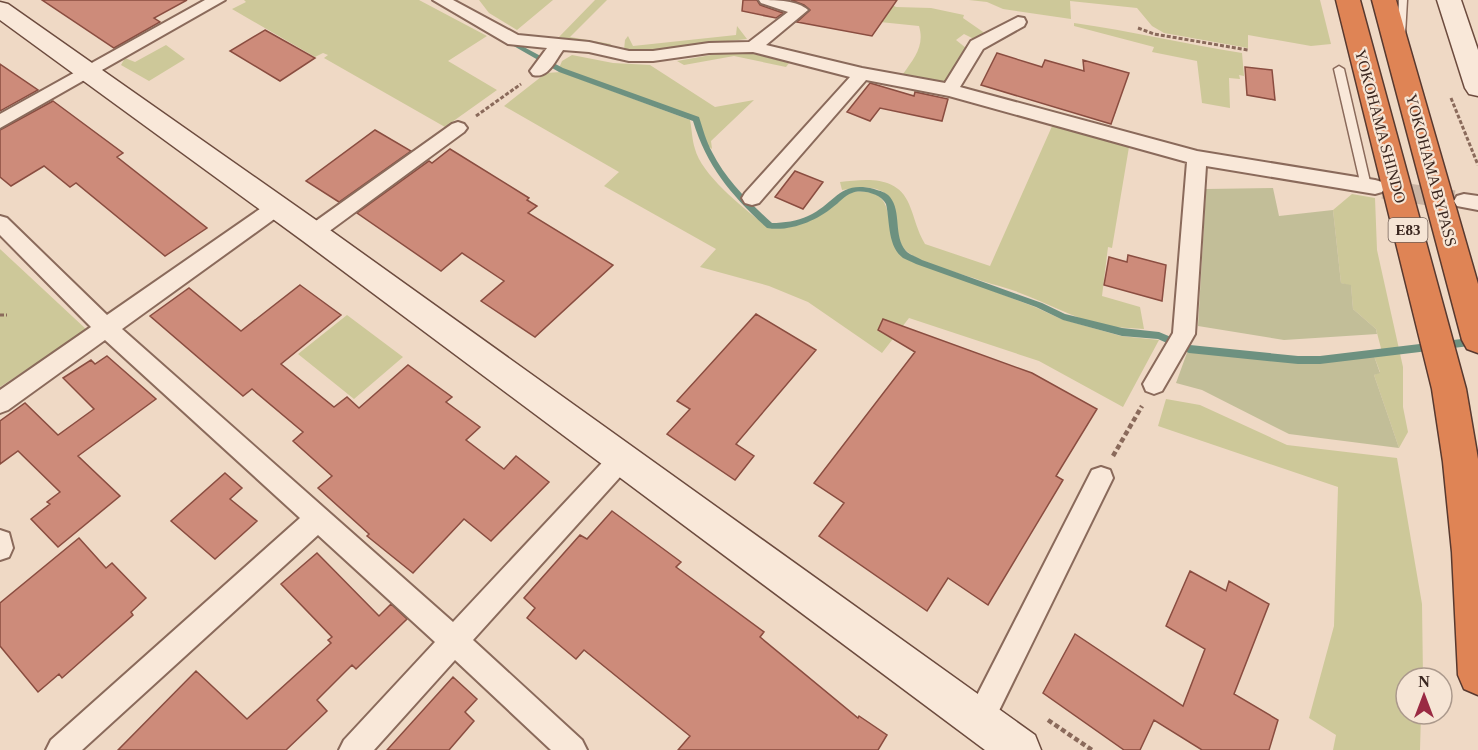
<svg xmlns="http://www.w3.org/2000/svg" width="1478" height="750" viewBox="0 0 1478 750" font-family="'Times New Roman',serif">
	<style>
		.green { fill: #cdc899 }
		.cemetery { fill: #c2be98 }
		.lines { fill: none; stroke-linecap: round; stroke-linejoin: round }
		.stream { fill: #6d9180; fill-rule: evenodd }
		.building { fill: #cd8b7a; stroke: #8a4d40; stroke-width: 1.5 }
		.street-tunnel { stroke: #cbb5a4; stroke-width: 19; stroke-dasharray: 19 9; stroke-linecap: butt }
		.lane-casing { stroke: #8a6a5b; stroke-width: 3 }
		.street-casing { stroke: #8a6a5b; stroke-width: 4 }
		.secondary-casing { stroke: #6c4b3e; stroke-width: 3 }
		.highway-casing { stroke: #58392f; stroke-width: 3 }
		.path-far1 { stroke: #8a6a5b; stroke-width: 3; stroke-dasharray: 4 2; stroke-linecap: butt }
		.path { stroke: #8a6a5b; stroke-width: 4.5; stroke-dasharray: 5 3; stroke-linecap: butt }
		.lane { fill: #f9e8d9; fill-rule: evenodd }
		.street { fill: #f9e8d9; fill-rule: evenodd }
		.secondary { fill: #f9e8d9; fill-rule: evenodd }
		.highway { fill: #df8455; fill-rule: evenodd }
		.labels { text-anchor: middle; stroke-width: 4.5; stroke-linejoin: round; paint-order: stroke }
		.shield { fill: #f6e5d5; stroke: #725f56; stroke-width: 1.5 }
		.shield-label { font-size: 15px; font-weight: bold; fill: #3a261f }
		.street-label { font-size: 16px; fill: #3a261f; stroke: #f6e5d5 }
	</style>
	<rect width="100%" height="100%" fill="#efd9c5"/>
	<path class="green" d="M244 0H419L487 36 448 61 497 90 445 127 324 58 328 55 323 53 315 57 232 9 246 2Z
		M479 0H553L517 30 489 13Z
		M595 0H607L570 37 611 44 609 47 559 37Z
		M969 0H1320L1331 44 1311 46 1248 35V48L1164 33 1152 26 1137 8 1070 1 1071 19 1003 9 987 2Z
		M892 5 896 7 931 8 964 15 963 18 986 34 974 39 964 34 956 40 966 48 957 60 948 84 903 74C914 58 925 46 919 26L880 22Z
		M1074 23C1131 31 1186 44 1242 53L1244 76 1239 75 1240 79 1229 78 1230 108 1202 103 1197 61 1152 52 1154 47 1074 26Z
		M737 26 747 39 691 45 676 49 624 50 625 40 628 36 633 46 736 35Z
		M166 45 185 59 149 81 121 65 125 58 135 62Z
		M728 52H746L789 63 786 67 734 56 684 65 677 61Z
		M572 55 613 63 650 65 715 107 754 100 711 141 712 149 707 145 697 119 559 68 562 61Z
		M561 72 690 120C692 130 692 140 695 149 702 176 747 211 769 228 801 231 824 214 846 193 904 183 879 227 902 256L1035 307 1061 319 1121 336 1159 340 1123 407 1039 361 909 318 882 353 808 302 769 286 700 267 716 249 604 186 619 172 504 106 546 73Z
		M1053 124 1129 147 1112 248 1108 247 1102 296 1140 307 1144 329C1134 328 1123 328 1112 327 1082 322 1058 308 1030 297 1015 290 998 286 982 281 961 273 926 266 909 253 878 228 919 176 842 190L840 182C866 179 897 175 909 204 915 218 917 231 925 244L990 266Z
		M1352 194 1375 198 1377 250 1403 367V407L1408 432 1399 448 1374 375 1380 372 1374 356H1383L1376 329 1353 309 1351 286 1341 283 1333 210Z
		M0 249 87 330 0 387Z
		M347 315 403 357 354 399 298 354Z
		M1166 399 1200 405 1287 445 1397 458 1422 604 1423 678H1406V714H1421L1420 750H1333L1336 735 1309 718 1334 626 1338 487 1158 426Z"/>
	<path class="cemetery" d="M1273 188 1279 216 1333 210 1341 283 1351 285 1353 309 1376 329 1377 334 1284 340 1198 326 1206 189Z
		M1188 350 1301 363 1374 356 1380 373 1374 375 1399 448 1289 434 1202 390 1176 383Z"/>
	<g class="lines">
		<path class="stream" d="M505 37 563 68 699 117C703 129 706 141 712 152 726 180 749 202 772 223 784 223 797 221 808 216 836 203 839 180 874 189 880 191 886 192 890 197 902 212 893 236 906 251 910 255 917 257 922 260L1042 303 1065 314 1122 328 1159 332 1190 345 1298 356H1320L1478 337V345L1320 364H1298L1189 353 1158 339 1122 336 1063 320 1036 307 916 264C912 262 907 260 903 258 887 246 890 220 886 204 881 194 862 189 852 193 845 195 839 203 833 207 816 221 790 232 767 228 732 196 707 167 693 121L559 72 503 40 502 39Z"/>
	</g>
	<path class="building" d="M42 0H187L154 18 160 22 114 48Z
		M743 0H757L760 5 783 13 776 18 742 11Z
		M791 0H897L872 36 797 22 810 10 804 5Z
		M265 30 315 58 280 81 230 51Z
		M997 53 1042 67 1045 60 1084 71 1083 60 1129 73 1111 124 981 85Z
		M0 64 38 90 0 111Z
		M1245 67 1272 70 1275 100 1247 95Z
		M870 83 914 96 915 92 948 99 942 121 880 108 870 121 847 112Z
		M53 101 123 153 117 157 207 228 165 256 76 183 70 187 44 166 11 186 0 177V130Z
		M375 130 411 151 339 202 306 181Z
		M450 149 529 198 527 200 537 206 528 213 613 265 535 337 481 301 504 281 462 253 441 271 357 213 429 161 432 163Z
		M795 171 823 182 803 209 775 197Z
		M1128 255 1166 265 1162 301 1104 285 1109 257 1127 262Z
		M300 285 341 315 281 364 334 407 347 397 359 408 408 365 452 397 446 402 480 427 466 440 504 469 516 456 549 482 491 541 464 519 413 573 367 536 369 534 318 488 332 476 293 441 303 432 252 389 243 396 150 316 189 288 241 331Z
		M756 314 816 350 736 444 754 456 735 480 667 434 690 409 677 401Z
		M883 319 1032 373 1097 409 1056 476 1063 480 988 605 948 578 927 611 819 536 844 503 814 483 915 352 878 330Z
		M107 356 156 399 78 456 120 496 58 547 31 519 50 504 47 502 60 492 18 451 0 464V421L25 403 58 435 94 409 63 378 91 360 95 364Z
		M225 473 242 488 230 499 257 521 215 559 171 521Z
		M612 511 681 562 676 567 764 632 760 637 858 718 859 716 887 735 878 750H678L690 736 584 650 576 659 527 618 535 608 524 598 580 535 587 539Z
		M79 538 106 568 112 563 146 598 131 612 133 615 62 678 59 674 38 692 0 646V603Z
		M317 553 379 616 391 604 407 619 356 669 352 665 317 700 327 711 286 750H118L196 671 247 719 331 643 328 640 332 637 281 584Z
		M1190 571 1226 591 1229 581 1269 604 1234 694 1278 720 1269 750H1202L1154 720 1140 750H1124L1043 693 1075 634 1183 706 1205 649 1166 626Z
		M453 677 477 699 465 712 474 721 449 750H387Z"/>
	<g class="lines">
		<path class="street-tunnel" d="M1383 189 1454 200"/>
		<defs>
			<path id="lane" d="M1399 0H1407L1405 35 1401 38 1397 35Z
				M1339 66 1344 69 1371 186 1366 190 1361 186 1334 69Z"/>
			<path id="street" d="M205 0H225L0 128V114Z
				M433 0H453L518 35 589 42 629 51H653L709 43 749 42 788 12 761 3 759 0C774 0 797 0 808 10L766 45 862 68 945 83 971 41 1018 17 1024 18 1026 22 1024 26 983 49 960 87 1197 151 1375 180 1382 182 1385 187 1382 192 1375 194 1206 166 1195 334 1162 391 1154 394 1146 391 1143 384 1173 333 1187 162 949 96 866 80 759 203 752 205 745 203 742 198 745 193 850 77 753 52 709 53 653 61H629L589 52 563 50C555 61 548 79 533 75L530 71 547 48 508 44Z
				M458 122 464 124 467 128 464 132 320 238 313 241 306 238 303 233 306 228 452 124Z
				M1464 194 1478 196V210L1457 206 1454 201 1457 196Z
				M277 200 284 202 287 207 284 212 122 329 453 622 614 450 622 447 630 450 634 458 630 466 473 640 582 740 587 750H551L455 660 374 750H339L344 740 435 642 318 535 82 750H46L51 740 300 518 105 340 8 410 0 413V390L91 327 0 235V216L7 218 107 315 270 202Z
				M1101 467 1110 470 1113 478 990 729 980 733 970 729 966 719 970 709 1092 470Z
				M0 530 9 533 13 548 9 557 0 560Z"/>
			<path id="secondary" d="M1437 0H1461L1478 50V96L1469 94 1465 88Z
				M0 2 8 4 323 225 1035 735 1041 750H985L303 241 0 20Z"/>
			<path id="highway" d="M1336 0H1360L1466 389 1478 459V695L1464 689 1458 675 1452 552 1443 462 1432 389Z
				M1372 0H1396L1478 284V353L1467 349 1462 340Z"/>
		</defs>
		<use href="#lane" class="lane-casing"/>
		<use href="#street" class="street-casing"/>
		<use href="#secondary" class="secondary-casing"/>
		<use href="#highway" class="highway-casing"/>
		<path class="path-far1" d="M1138 28 1154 34 1248 50
			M1451 98 1478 165
			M476 116 521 84
			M0 315H7"/>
		<path class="path" d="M1113 456 1142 406
			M1048 720 1092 750"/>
		<use href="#lane" class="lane"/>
		<use href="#street" class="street"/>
		<use href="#secondary" class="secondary"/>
		<use href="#highway" class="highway"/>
	</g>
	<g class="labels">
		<rect class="shield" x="1388.5" y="218" width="39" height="24" rx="4.5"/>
		<g class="shield-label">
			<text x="1408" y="235">E83</text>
		</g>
		<g class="street-label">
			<text transform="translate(1381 126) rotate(75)" y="6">YOKOHAMA SHINDO</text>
			<text transform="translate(1432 170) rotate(75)" y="6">YOKOHAMA BYPASS</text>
		</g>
	</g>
	<g transform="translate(1424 696)"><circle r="28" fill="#f6e5d5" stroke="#ab998c" stroke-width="1.5"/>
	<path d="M0-4.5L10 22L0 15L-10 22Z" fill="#9a2a43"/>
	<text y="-9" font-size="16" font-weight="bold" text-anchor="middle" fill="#3a261f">N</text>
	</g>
</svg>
